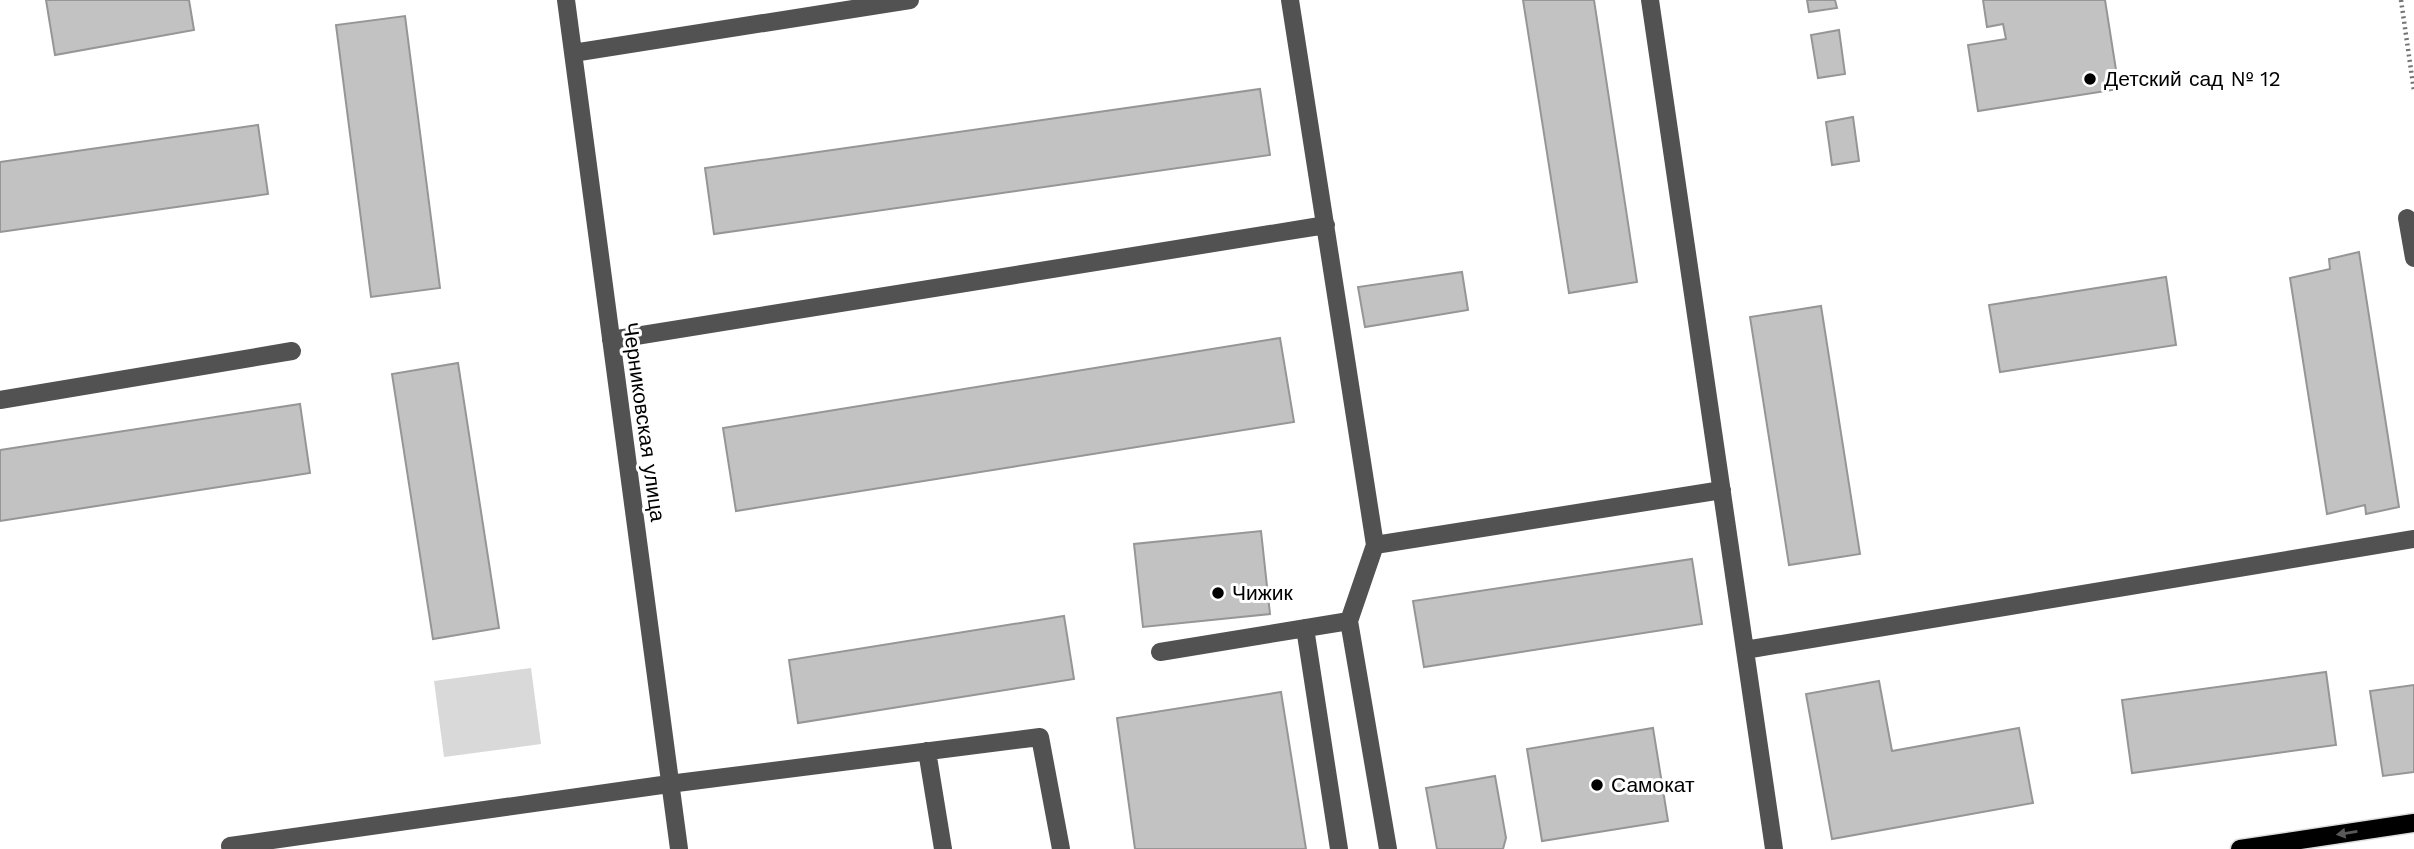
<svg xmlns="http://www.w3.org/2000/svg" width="2414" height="849" viewBox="0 0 2414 849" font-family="'Work Sans',sans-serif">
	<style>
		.green { fill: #d9d9d9 }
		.building { fill: #c2c2c2; stroke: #969696; stroke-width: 2 }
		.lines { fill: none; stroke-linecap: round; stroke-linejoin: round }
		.major-casing { stroke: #dbdbdb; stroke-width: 21 }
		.path { stroke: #747474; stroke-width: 4.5; stroke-dasharray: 2 3.5; stroke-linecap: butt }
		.minor { stroke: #525252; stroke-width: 18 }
		.major { stroke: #000; stroke-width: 18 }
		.oneway { fill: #595959 }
		.poi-dot { fill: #000; stroke: #fff; stroke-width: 2.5 }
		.labels { text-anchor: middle; stroke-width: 6; stroke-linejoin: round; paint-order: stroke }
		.poi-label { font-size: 21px; fill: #000; stroke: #fff; text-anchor: start }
		.street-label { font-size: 21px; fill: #000; stroke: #fff }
	</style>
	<rect width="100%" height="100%" fill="#fff"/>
	<path class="green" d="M531 668 541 744 444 757 434 681Z"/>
	<path class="building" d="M46 0H189L194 30 55 55Z
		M1523 0H1594L1637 282 1569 293Z
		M1807 0H1835L1837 8 1809 12Z
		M1983 0H2105L2119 89 1978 111 1968 45 2006 39 2003 24 1987 27Z
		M405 16 440 288 371 297 336 25Z
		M1839 30 1845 74 1818 78 1811 35Z
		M1260 89 1270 155 714 234 705 168Z
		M1853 117 1859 161 1832 165 1826 122Z
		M258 125 268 194 0 232V162Z
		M2359 252 2399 507 2366 514 2365 505 2327 514 2290 278 2330 269 2329 259Z
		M1462 272 1468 310 1365 327 1358 287Z
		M2166 277 2176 345 2000 372 1989 305Z
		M1821 306 1860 554 1789 565 1750 317Z
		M1280 338 1294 422 736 511 723 428Z
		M458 363 499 628 433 639 392 374Z
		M300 404 310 473 0 521V450Z
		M1261 531 1270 614 1143 627 1134 544Z
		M1692 559 1702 624 1424 667 1413 601Z
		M1064 616 1074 679 798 723 789 660Z
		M2326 672 2336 745 2132 773 2122 700Z
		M1879 681 1892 751 2019 728 2033 803 1832 839 1806 694Z
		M2414 685V772L2383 776 2370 691Z
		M1281 692 1306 849H1135L1117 718Z
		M1653 728 1668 821 1542 841 1527 749Z
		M1495 776 1506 838 1503 849H1437L1426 788Z"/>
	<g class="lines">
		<defs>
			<path id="major" d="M2240 849 2414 823"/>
		</defs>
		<use href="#major" class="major-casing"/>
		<path class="path" d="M2401 0 2414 91"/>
		<path class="minor" d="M566 0 679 849
			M1290 0 1375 545 1722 490
			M1650 0 1774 849
			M573 53 910 0
			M2407 218 2414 258
			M611 340 1326 225
			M0 400 292 351
			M1375 545 1349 621 1388 849
			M1305 628 1339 849
			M1745 650 2414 539
			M1160 652 1349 621
			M927 751 943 849
			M231 849 230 846 669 784 1040 737 1061 849"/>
		<use href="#major" class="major"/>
	</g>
	<defs><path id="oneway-solid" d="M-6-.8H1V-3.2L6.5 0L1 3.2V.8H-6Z" transform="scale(1.75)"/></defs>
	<use class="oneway" href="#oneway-solid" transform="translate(2347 833) rotate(171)"/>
	<g class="poi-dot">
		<circle cx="2090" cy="79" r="7"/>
		<circle cx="1218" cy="593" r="7"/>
		<circle cx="1597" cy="785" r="7"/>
	</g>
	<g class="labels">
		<g class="poi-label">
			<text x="2104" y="86">Детский сад № 12</text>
			<text x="1232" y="600">Чижик</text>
			<text x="1611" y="792">Самокат</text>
		</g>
		<g class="street-label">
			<text transform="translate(644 422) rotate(82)" y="7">Черниковская улица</text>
		</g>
	</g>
</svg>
